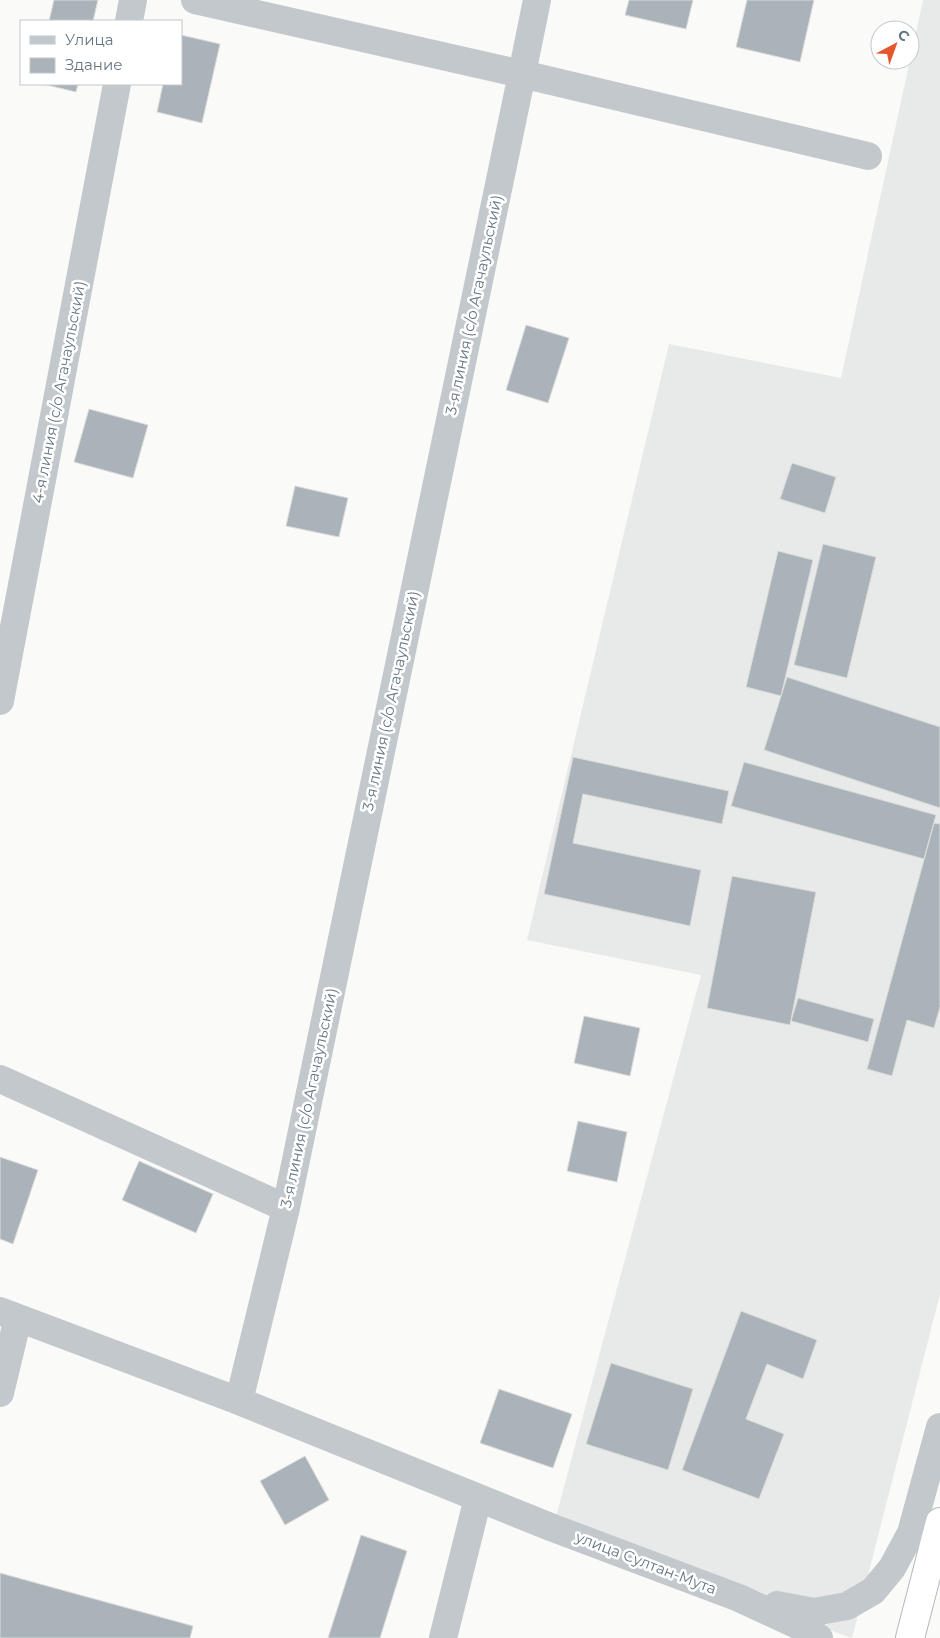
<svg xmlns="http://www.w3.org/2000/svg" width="940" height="1638" viewBox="0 0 940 1638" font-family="Montserrat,sans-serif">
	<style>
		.built { fill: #e8e9e9 }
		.building { fill: #aab3b9; stroke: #dcdcda }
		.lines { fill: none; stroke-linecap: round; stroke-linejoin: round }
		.highway-casing { stroke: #b4b9bd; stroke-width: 30 }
		.minor { stroke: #c3c8cc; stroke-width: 28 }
		.highway { stroke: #fff; stroke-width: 28 }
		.labels { text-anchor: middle; stroke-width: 5; stroke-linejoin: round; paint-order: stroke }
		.street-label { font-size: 15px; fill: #657683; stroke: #fff }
	</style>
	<rect width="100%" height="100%" fill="#fafaf8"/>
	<path class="built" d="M923 0H940V1294L852 1638 739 1598 553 1528 701 975 527 940 669 344 841 378Z"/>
	<path class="building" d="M54 0H98L93 21H49Z
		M629 0H693L686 29 625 15Z
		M747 0H814L800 62 736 47Z
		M181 35 220 44 202 123 157 112 163 84H181Z
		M43 84H78L76 92Z
		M526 325 569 338 548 403 506 390Z
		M89 409 148 425 133 478 74 462Z
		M792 463 836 477 825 513 780 499Z
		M295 486 348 498 339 537 286 526Z
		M823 544 876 557 847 678 794 665Z
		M778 551 813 560 781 696 746 687Z
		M787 677 940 727V808L764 750Z
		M573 757 729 791 722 824 583 794 573 843 701 870 690 926 544 894Z
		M744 762 936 815 924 859 731 806Z
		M934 823 940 824V1007L934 1028 907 1020 892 1076 867 1069Z
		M732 876 816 892 790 1025 707 1008Z
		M798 998 874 1019 868 1042 791 1021Z
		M584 1016 640 1028 630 1076 574 1063Z
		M578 1121 627 1132 617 1182 567 1171Z
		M0 1157 38 1170 13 1244 0 1239Z
		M139 1161 213 1194 196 1233 122 1200Z
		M741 1311 817 1340 803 1379 767 1364 746 1419 784 1434 759 1499 682 1470Z
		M611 1363 693 1389 668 1470 586 1444Z
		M499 1389 572 1414 553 1468 480 1443Z
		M305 1456 329 1500 285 1525 260 1481Z
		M361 1535 407 1551 380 1638H328Z
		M0 1573 193 1626 190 1638H0Z"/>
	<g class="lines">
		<defs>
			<path id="highway" d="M910 1638 940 1522"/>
		</defs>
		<use href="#highway" class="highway-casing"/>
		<path class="minor" d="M195 0 522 74 868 156
			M129 21 133 0
			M0 701 117 84
			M0 1079 286 1208
			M0 1311 239 1401 553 1528 739 1598 808 1630 819 1638
			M0 1393 18 1318
			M239 1401 286 1208 522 74 537 0
			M777 1605 814 1612 847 1606 873 1591 892 1568 911 1533 940 1427
			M443 1638 478 1498"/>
		<use href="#highway" class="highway"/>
	</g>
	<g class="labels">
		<g class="street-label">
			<text transform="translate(474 305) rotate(-78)" y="5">3-я линия (с/о Агачаульский)</text>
			<text transform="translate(59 392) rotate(-79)" y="5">4-я линия (с/о Агачаульский)</text>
			<text transform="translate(391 701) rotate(-78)" y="5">3-я линия (с/о Агачаульский)</text>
			<text transform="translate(309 1098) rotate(-78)" y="5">3-я линия (с/о Агачаульский)</text>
			<text transform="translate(646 1563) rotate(21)" y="5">улица Султан-Мута</text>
		</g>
	</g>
	<rect x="20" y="20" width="162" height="65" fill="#ffffff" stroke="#c1c8cd"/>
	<rect x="30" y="36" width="25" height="8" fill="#c3c8cc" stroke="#c1c8cd"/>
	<text x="65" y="45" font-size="15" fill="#657683">Улица</text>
	<rect x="30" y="58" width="25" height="15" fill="#aab3b9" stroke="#c1c8cd"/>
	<text x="65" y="70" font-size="15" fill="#657683">Здание</text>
	<g transform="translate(895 45) rotate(41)"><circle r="24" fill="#ffffff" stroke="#c1c8cd"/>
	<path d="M0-4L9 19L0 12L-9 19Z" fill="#e4572e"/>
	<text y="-8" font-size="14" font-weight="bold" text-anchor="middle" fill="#657683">С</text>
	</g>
</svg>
